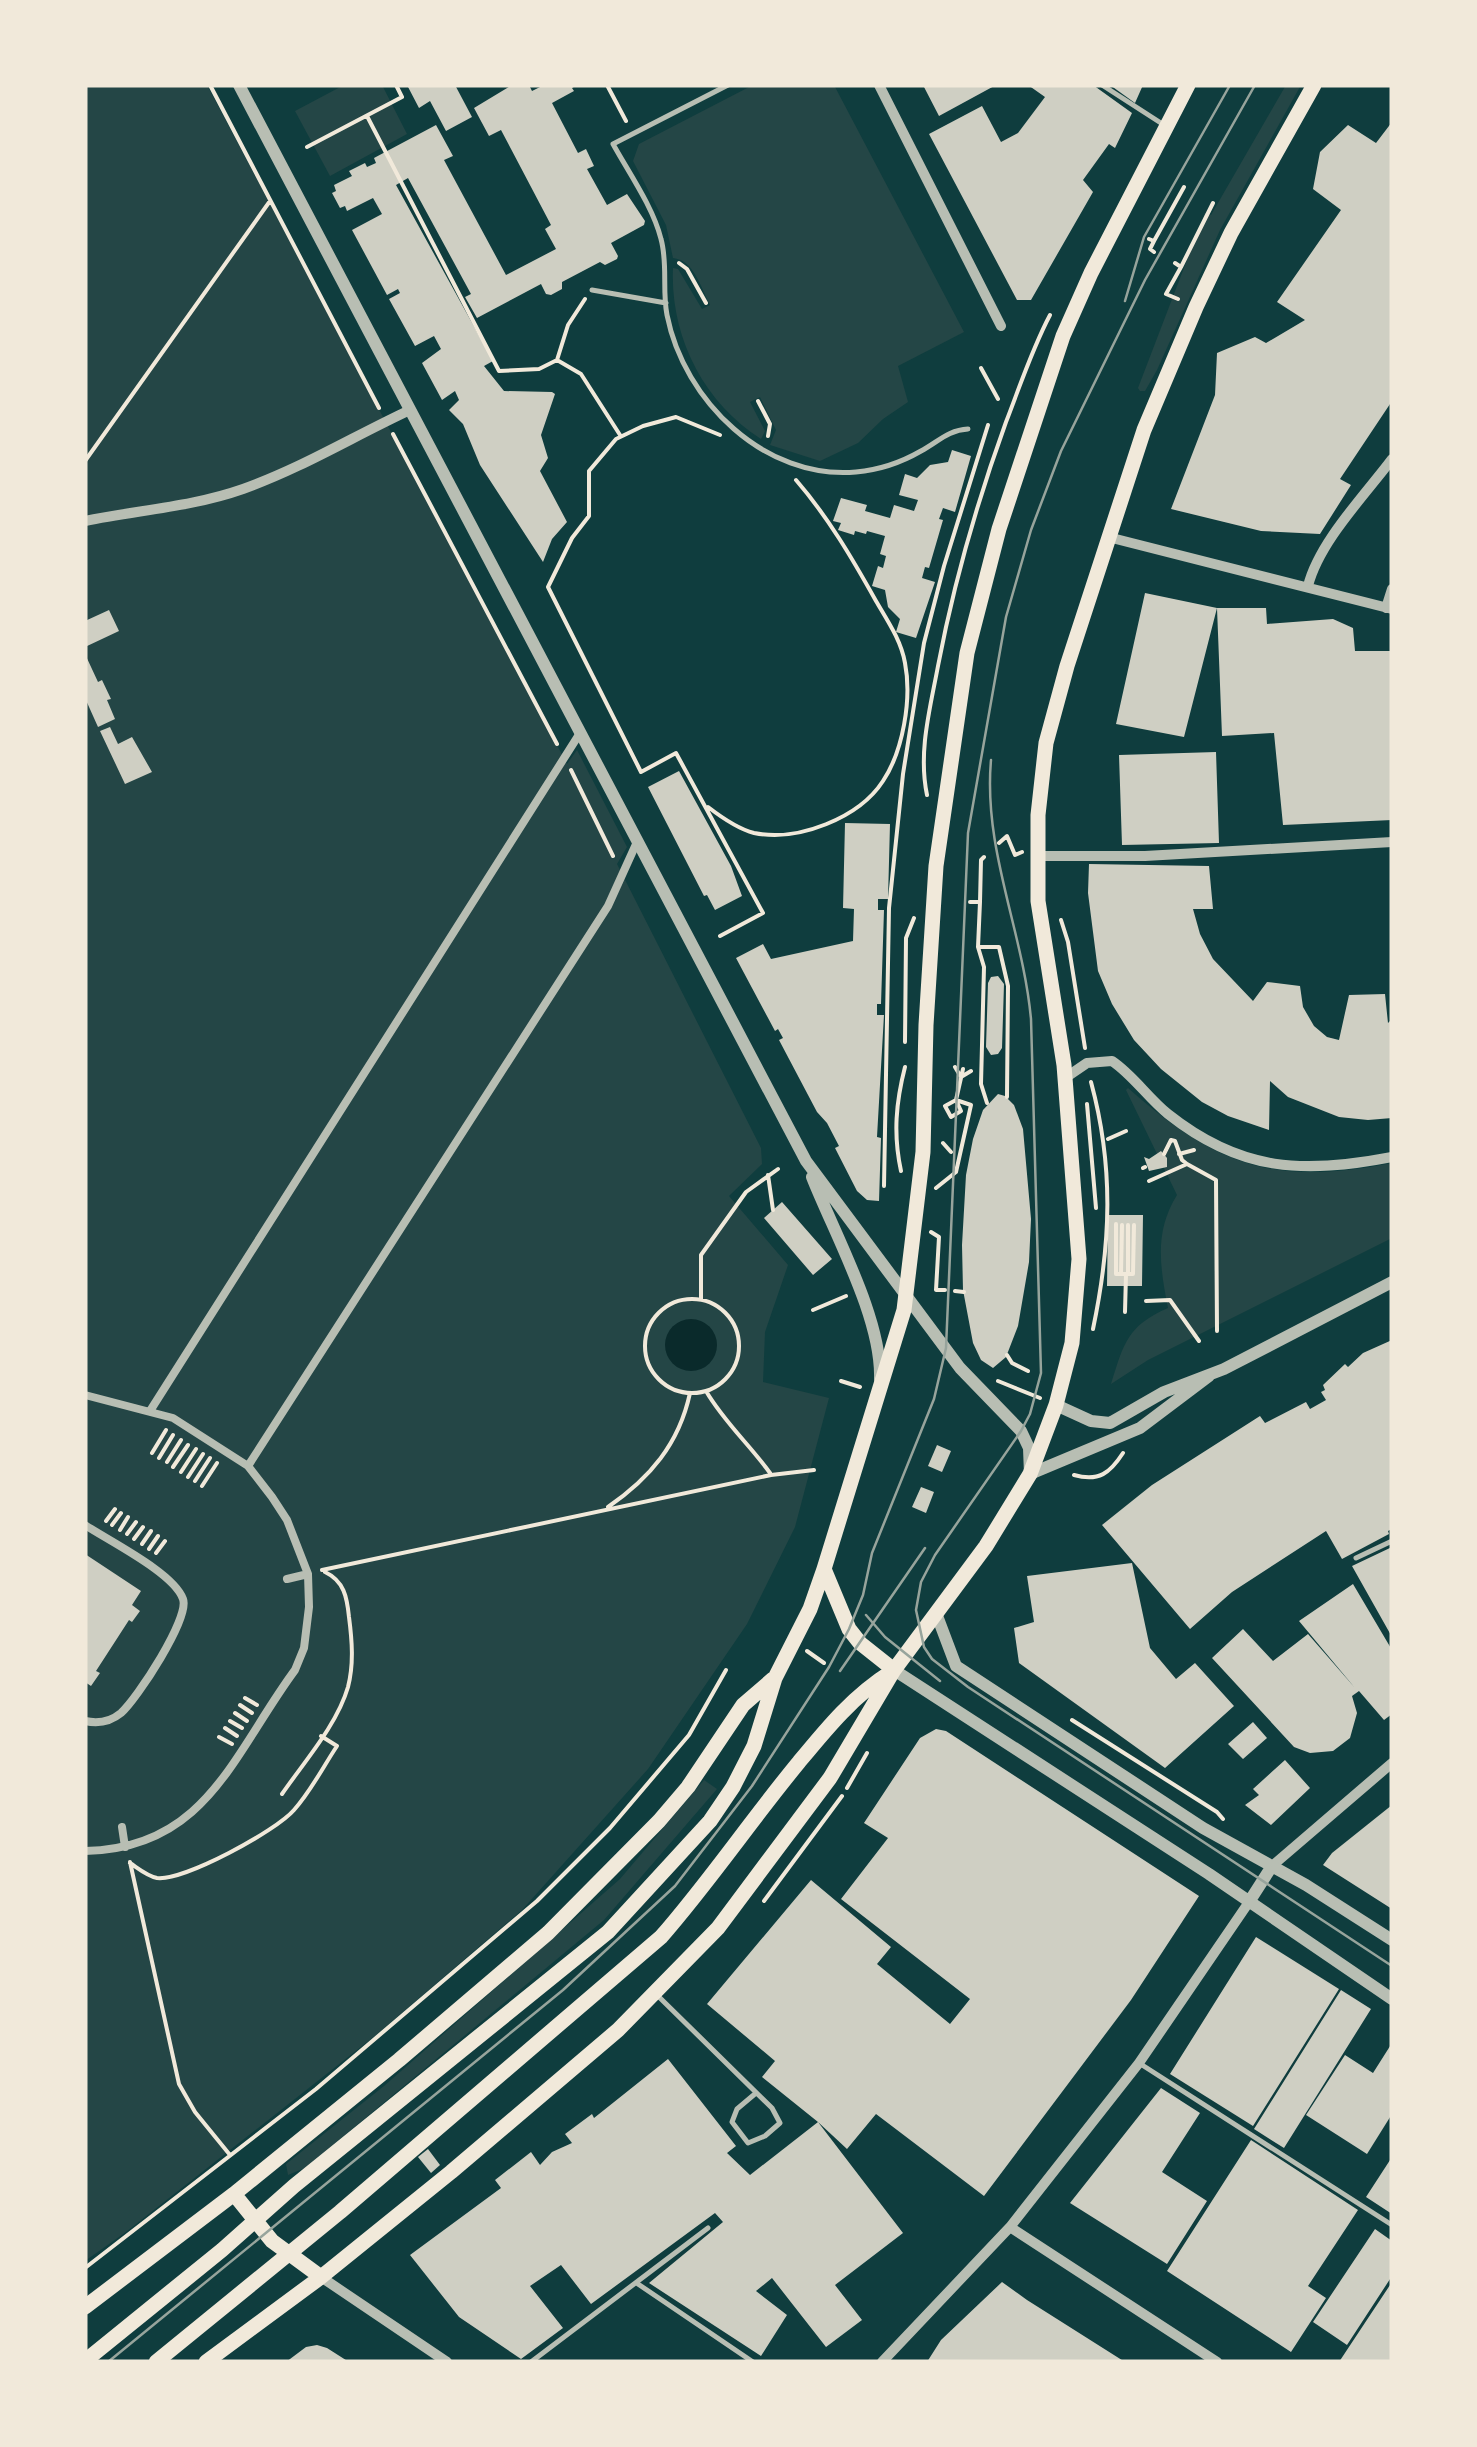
<svg xmlns="http://www.w3.org/2000/svg" width="1477" height="2447" viewBox="0 0 1477 2447" font-family="Mulish,sans-serif">
	<style>
		.green { fill: #244646 }
		.water { fill: #0a2a2b }
		.building { fill: #cfcfc3 }
		.lines { fill: none; stroke-linecap: round; stroke-linejoin: round }
		.path { stroke: #f1e9da; stroke-width: 4 }
		.service { stroke: #b8beb3; stroke-width: 5 }
		.pedestrian { stroke: #b8beb3; stroke-width: 8 }
		.minor { stroke: #b8beb3; stroke-width: 10 }
		.tertiary { stroke: #b8beb3; stroke-width: 12 }
		.primary { stroke: #f1e9da; stroke-width: 15 }
		.tram { stroke: #97a49c; stroke-width: 2.5 }
	</style>
	<rect width="100%" height="100%" fill="#0f3d3e"/>
	<path class="green" d="M85 85H207L567 764 577 750 627 847 617 864 761 1148 762 1164 729 1196 788 1265 765 1332 763 1382 829 1398 795 1527 747 1624 648 1769 522 1910 376 2035 126 2232 85 2261Z
		M344 85H382L407 134 330 176 295 111Z
		M753 85H834L964 332 898 366 908 402 883 419 858 443 820 461 770 445 776 430 760 397 750 402 765 431 761 439C703 402 670 336 673 268L678 269 702 309 710 305C701 288 694 260 673 258L666 225 633 161 639 144Z
		M1286 85H1301L1220 230 1157 370 1145 391H1140L1138 388 1205 213 1211 215Z
		M1128 1088C1217 1167 1275 1186 1392 1163V1238L1148 1360 1111 1384C1124 1343 1127 1326 1168 1308 1160 1267 1154 1232 1177 1195L1126 1090Z
		M704 1780 717 1789 604 1920 305 2168 288 2175 286 2164 384 2086 620 1879Z"/>
	<path class="water" d="M665 1345a26 26 0 1 1 52 0a26 26 0 1 1-52 0Z"/>
	<path class="building" d="M407 85H455L472 117 446 131 430 101 419 108Z
		M512 85H529L532 91 544 85H577L572 88 574 91 552 103 578 153 586 149 594 166 587 169 607 205 627 194 645 221 644 225 611 243 618 256 617 259 605 265 600 262 562 282V289L551 295 546 294 541 284 477 318 465 297 471 294 408 178 396 185 493 361 484 366 504 391 552 392 555 394 541 435 548 458 540 471 567 522 552 539 543 562 480 465 463 424 449 410 459 400 455 391 442 400 422 363 441 349 434 336 415 346 389 299 400 293 398 289 387 295 352 230 382 214 373 198 347 211 345 206 340 208 332 193 336 191 334 185 352 176 349 171 365 163 367 167 376 163 374 158 436 125 453 156 444 160 506 275 556 249 545 229 551 225 501 130 489 136 474 108Z
		M927 85H996L939 116 924 87Z
		M1028 85H1093L1132 113 1115 148 1109 144 1083 180 1093 192 1031 300H1017L929 134 982 106 1001 142 1018 133 1045 97Z
		M1110 85H1143L1135 103Z
		M1392 122V401L1340 479 1351 485 1320 534 1261 531 1171 509 1215 395 1217 353 1255 337 1266 343 1305 320 1277 302 1341 210 1313 189 1320 152 1348 125 1376 143Z
		M952 450 971 456 955 512 943 508 939 519 943 520 929 568 925 567 922 578 935 582 916 638 896 632 900 619 888 607 885 590 872 586 878 566 883 568 886 556 880 554 885 536 867 531 866 534 855 531 854 535 838 530 841 523 833 521 841 498 867 505 865 511 890 518 894 505 914 511 918 500 899 495 905 474 917 478 930 465 948 462Z
		M1145 593 1217 608H1266L1267 624 1333 619 1353 628 1355 651H1392V820L1283 825 1274 733 1222 736 1217 608 1184 737 1116 724Z
		M109 610 119 631 85 647V621Z
		M85 654 98 682 102 680 111 699 107 700 115 719 98 727 85 698Z
		M110 727 118 744 132 737 152 772 125 784 100 731Z
		M1216 752 1219 843 1122 845 1119 755Z
		M679 771 731 866 742 896 715 910 707 895 704 896 648 787Z
		M845 823 890 824 888 899H878V910H884L881 1004H877V1015H884L877 1137 881 1138 879 1201 867 1200 857 1191 835 1148 839 1146 827 1123 817 1112 779 1040 783 1038 778 1029 775 1031 736 958 763 944 771 959 853 941 854 909 843 908Z
		M1089 864 1209 866 1213 909H1193L1200 934 1213 959 1253 1001 1267 982 1300 986 1303 1007 1314 1026 1327 1037 1339 1040 1349 995 1385 994 1388 1023 1392 1019V1118L1368 1120 1339 1117 1288 1097 1270 1081 1269 1130 1228 1116 1202 1102 1161 1069 1134 1040 1112 1004 1098 971 1088 893Z
		M998 976 1004 984 1002 1048 998 1054 991 1055 986 1047 988 983 991 977Z
		M998 1094 1005 1096 1014 1105 1023 1129 1031 1219 1029 1262 1018 1326 1006 1357 993 1368 981 1360 973 1343 963 1290 962 1245 966 1175 973 1139 983 1110Z
		M1161 1151 1167 1158V1167L1149 1171 1144 1157 1149 1159Z
		M782 1202 832 1259 813 1275 764 1218Z
		M1108 1215H1143L1142 1286H1107Z
		M1392 1340V1529L1388 1531 1389 1534 1342 1559 1326 1531 1232 1592 1190 1629 1102 1525 1152 1485 1260 1416 1265 1423 1306 1402 1310 1409 1326 1400 1321 1392 1325 1390 1323 1385 1345 1364 1348 1367 1363 1353Z
		M937 1445 951 1451 942 1472 928 1466Z
		M921 1487 934 1492 926 1513 912 1507Z
		M1392 1547V1637L1352 1566Z
		M85 1554 141 1591 132 1605 140 1611 132 1622 129 1620 96 1671 100 1673 91 1686 85 1682Z
		M1132 1563 1150 1648 1176 1679 1195 1663 1234 1706 1165 1768 1019 1663 1014 1628 1034 1622 1027 1576Z
		M1353 1584 1392 1650V1714L1384 1720 1359 1691 1352 1696 1357 1713 1350 1738 1333 1751 1310 1753 1294 1747 1212 1658 1243 1629 1273 1661 1308 1634 1355 1688 1299 1621Z
		M1253 1722 1267 1738 1243 1759 1228 1744Z
		M936 1729 946 1731 1199 1896 1131 2000 984 2196 876 2114 847 2149 818 2122 903 2233 835 2285 862 2320 826 2347 772 2278 756 2291 787 2315 761 2356 649 2283 723 2222 715 2213 591 2304 561 2265 530 2286 563 2328 521 2359 459 2317 410 2255 501 2188 495 2180 531 2152 540 2165 552 2152 572 2143 565 2134 592 2114 594 2118 668 2059 736 2146 727 2153 750 2175 818 2122 762 2077 775 2061 707 2004 811 1880 891 1947 877 1964 950 2024 970 1999 841 1899 888 1838 864 1823 920 1738Z
		M1285 1760 1310 1788 1271 1825 1245 1805 1259 1795 1253 1789Z
		M1392 1805V1909L1323 1865 1332 1853Z
		M1256 1937 1339 1989 1253 2126 1170 2074Z
		M1341 1990 1371 2009 1284 2148 1254 2129Z
		M1392 2043V2114L1367 2154 1306 2115 1345 2055 1373 2073Z
		M1161 2088 1200 2113 1162 2172 1207 2201 1167 2264 1070 2203Z
		M1251 2140 1358 2210 1308 2286 1326 2298 1291 2352 1167 2271Z
		M428 2149 440 2165 431 2173 418 2157Z
		M1392 2157V2214L1366 2197Z
		M1375 2229 1392 2241V2276L1347 2345 1313 2322Z
		M1002 2282 1027 2300 1125 2362H927L941 2340Z
		M1392 2282V2362H1339Z
		M317 2345 327 2348 349 2362H286L306 2347Z"/>
	<g class="lines">
		<path class="path" d="M210 85 379 408
			M607 85 626 121
			M367 116 499 371 539 369 557 360 568 325 585 299
			M307 147 402 97 396 85
			M1149 239 1154 241 1150 249 1154 252
			M1154 241 1184 187
			M679 263 687 269 706 303
			M1175 263 1181 267 1166 294 1178 299
			M1181 267 1213 203
			M557 360 581 374 620 435
			M981 368 998 399
			M758 401 770 424 768 436
			M393 434 557 744
			M720 435 676 417 643 426 616 439 589 471V516L572 538 548 587 641 772 676 753 763 913 720 936
			M85 461 270 201
			M571 770 613 856
			M927 795C918 752 930 709 938 666 954 582 977 502 1006 422 1020 386 1032 349 1050 315
			M708 807C721 817 738 829 754 833 798 842 859 818 883 781 903 751 912 699 905 663 901 640 887 620 876 601 852 558 828 517 796 480
			M999 843 1007 836 1015 855 1022 852
			M970 902H980L981 860 984 857
			M980 902 978 947 984 967 981 1084 987 1103
			M1061 920 1068 942 1085 1048
			M980 947H999L1008 986 1007 1097
			M905 1042 906 938 914 918
			M955 1067 961 1077 971 1071
			M1091 1082C1114 1167 1111 1243 1093 1329
			M956 1100 961 1111 951 1117 945 1106Z
			M1087 1104 1096 1208
			M1108 1139 1126 1131
			M943 1143 951 1152
			M1164 1154 1171 1140 1175 1141 1182 1160 1187 1164
			M1179 1154 1194 1150
			M1143 1168 1145 1167
			M901 1171C893 1134 896 1102 905 1067
			M768 1175 773 1210
			M1149 1181 1187 1164 1216 1180 1217 1331
			M884 1186 889 908 903 774 924 643 944 566 988 425
			M936 1188 956 1172 971 1105 956 1100 963 1069
			M1116 1224V1274H1126
			M931 1232 939 1237 936 1290H945
			M1121 1274 1122 1225
			M1128 1274V1225
			M955 1291 964 1292
			M645 1346a47 47 0 1 1 94 0a47 47 0 1 1-94 0Z
			M701 1299V1255L746 1192 778 1169
			M1146 1301 1170 1300 1199 1341
			M813 1310 846 1296
			M1125 1312 1126 1274H1133L1134 1225
			M1007 1355 1012 1363 1028 1371
			M841 1381 860 1387
			M998 1381 1040 1398
			M706 1391C724 1422 750 1445 770 1473
			M152 1453 166 1430
			M159 1458 173 1435
			M167 1462 181 1440
			M173 1467 188 1445
			M181 1472 196 1449
			M1074 1475C1099 1482 1110 1473 1123 1453
			M188 1477 203 1454
			M195 1481 210 1458
			M202 1486 217 1463
			M608 1507C650 1478 679 1444 690 1393
			M106 1521 115 1509
			M112 1525 121 1513
			M120 1530 128 1517
			M127 1534 136 1522
			M134 1539 143 1527
			M142 1544 151 1531
			M149 1549 158 1536
			M156 1553 165 1541
			M322 1570 771 1475 814 1470
			M807 1651 824 1663
			M245 1698 257 1705
			M240 1705 252 1713
			M235 1713 247 1721
			M1072 1720 1217 1812 1223 1819
			M230 1721 242 1728
			M225 1728 237 1736
			M219 1737 232 1744
			M847 1788 867 1753
			M282 1794C304 1762 337 1725 348 1687 354 1664 352 1640 349 1617 347 1597 344 1581 325 1572
			M130 1862 179 2084 195 2112 230 2155
			M130 1863C139 1869 147 1876 157 1878 184 1881 276 1831 294 1810 311 1791 323 1767 337 1746L321 1736
			M764 1901 842 1796
			M85 2268 316 2089 537 1901 610 1828 689 1735 726 1670"/>
		<path class="service" d="M728 85 613 144C629 173 653 207 661 239 668 264 662 290 667 315 684 401 765 480 856 472 878 470 902 462 921 451 938 442 948 430 968 429
			M1102 85 1164 125
			M592 290 666 303
			M1356 1558 1392 1541
			M658 1996 772 2108 780 2123 765 2136 748 2143 732 2122 737 2109 756 2093
			M1139 2063 1392 2225
			M638 2284 753 2362
			M531 2362 708 2228"/>
		<path class="pedestrian" d="M85 1395 173 1418 248 1466 272 1497 287 1520 308 1574 309 1607 304 1648 295 1670C233 1754 206 1849 85 1851
			M150 1411 580 733
			M248 1466 608 906 637 842
			M85 1525C109 1541 174 1573 183 1599 190 1618 137 1699 121 1713 110 1722 98 1724 85 1721
			M287 1579 308 1574
			M122 1827 125 1847"/>
		<path class="minor" d="M879 85 1001 326
			M85 521C138 510 192 507 243 489 302 468 354 436 410 410
			M1108 537 1392 609
			M1308 586C1319 542 1365 495 1392 459
			M1386 608 1392 589
			M1037 856H1145L1392 842
			M1065 1078 1087 1063 1112 1061C1133 1075 1148 1098 1168 1114 1241 1172 1304 1174 1392 1157
			M1272 1866 1392 1763
			M1010 2227 1217 2362
			M321 2277 447 2362
			M882 2362 1010 2227 1139 2063 1249 1902"/>
		<path class="tertiary" d="M239 85 806 1161 960 1368 1021 1431 1029 1448 1030 1474 1140 1428 1209 1376
			M812 1177C835 1235 882 1319 880 1379
			M1056 1405 1091 1421 1110 1423 1164 1392 1224 1369 1392 1282
			M936 1613 956 1666 1203 1828 1306 1885 1392 1940
			M894 1670 1209 1874 1392 1999
			M1249 1902 1272 1866"/>
		<path class="primary" d="M824 1569 849 1629 860 1643 894 1670
			M234 2194 272 2241 321 2277
			M85 2307 234 2194 399 2060 548 1933 659 1821 688 1787 743 1705 773 1679
			M85 2361 222 2250 294 2186 608 1932 710 1821 733 1787 754 1746 775 1678 810 1609 824 1569 904 1310 923 1152 926 1025 936 866 967 653 999 529 1063 336 1091 273 1188 85
			M156 2362 340 2212 661 1937C710 1881 751 1820 799 1762 827 1728 853 1696 891 1672
			M206 2362 321 2277 451 2172 618 2030 718 1928 830 1778 894 1670 986 1546 1030 1474 1056 1405 1072 1343 1079 1259 1064 1065 1038 901V815L1046 743 1067 666 1144 430 1196 307 1231 233 1314 85"/>
		<path class="tram" d="M1125 301 1144 237 1230 85
			M991 760C983 850 1023 931 1031 1019L1041 1373 1030 1414 1021 1431 935 1555 921 1582 916 1610 924 1647 932 1659 968 1687 1392 1966
			M866 1615 885 1637 940 1681
			M840 1671 925 1548
			M108 2362 563 1990 675 1886 752 1786 829 1667 849 1629 863 1595 872 1553 934 1399 946 1348 968 833 1006 617 1031 530 1061 451 1145 280 1255 85"/>
	</g>
	<rect width="1477" height="2447" fill="none" stroke="#f1e9da" stroke-width="175"/>
</svg>
